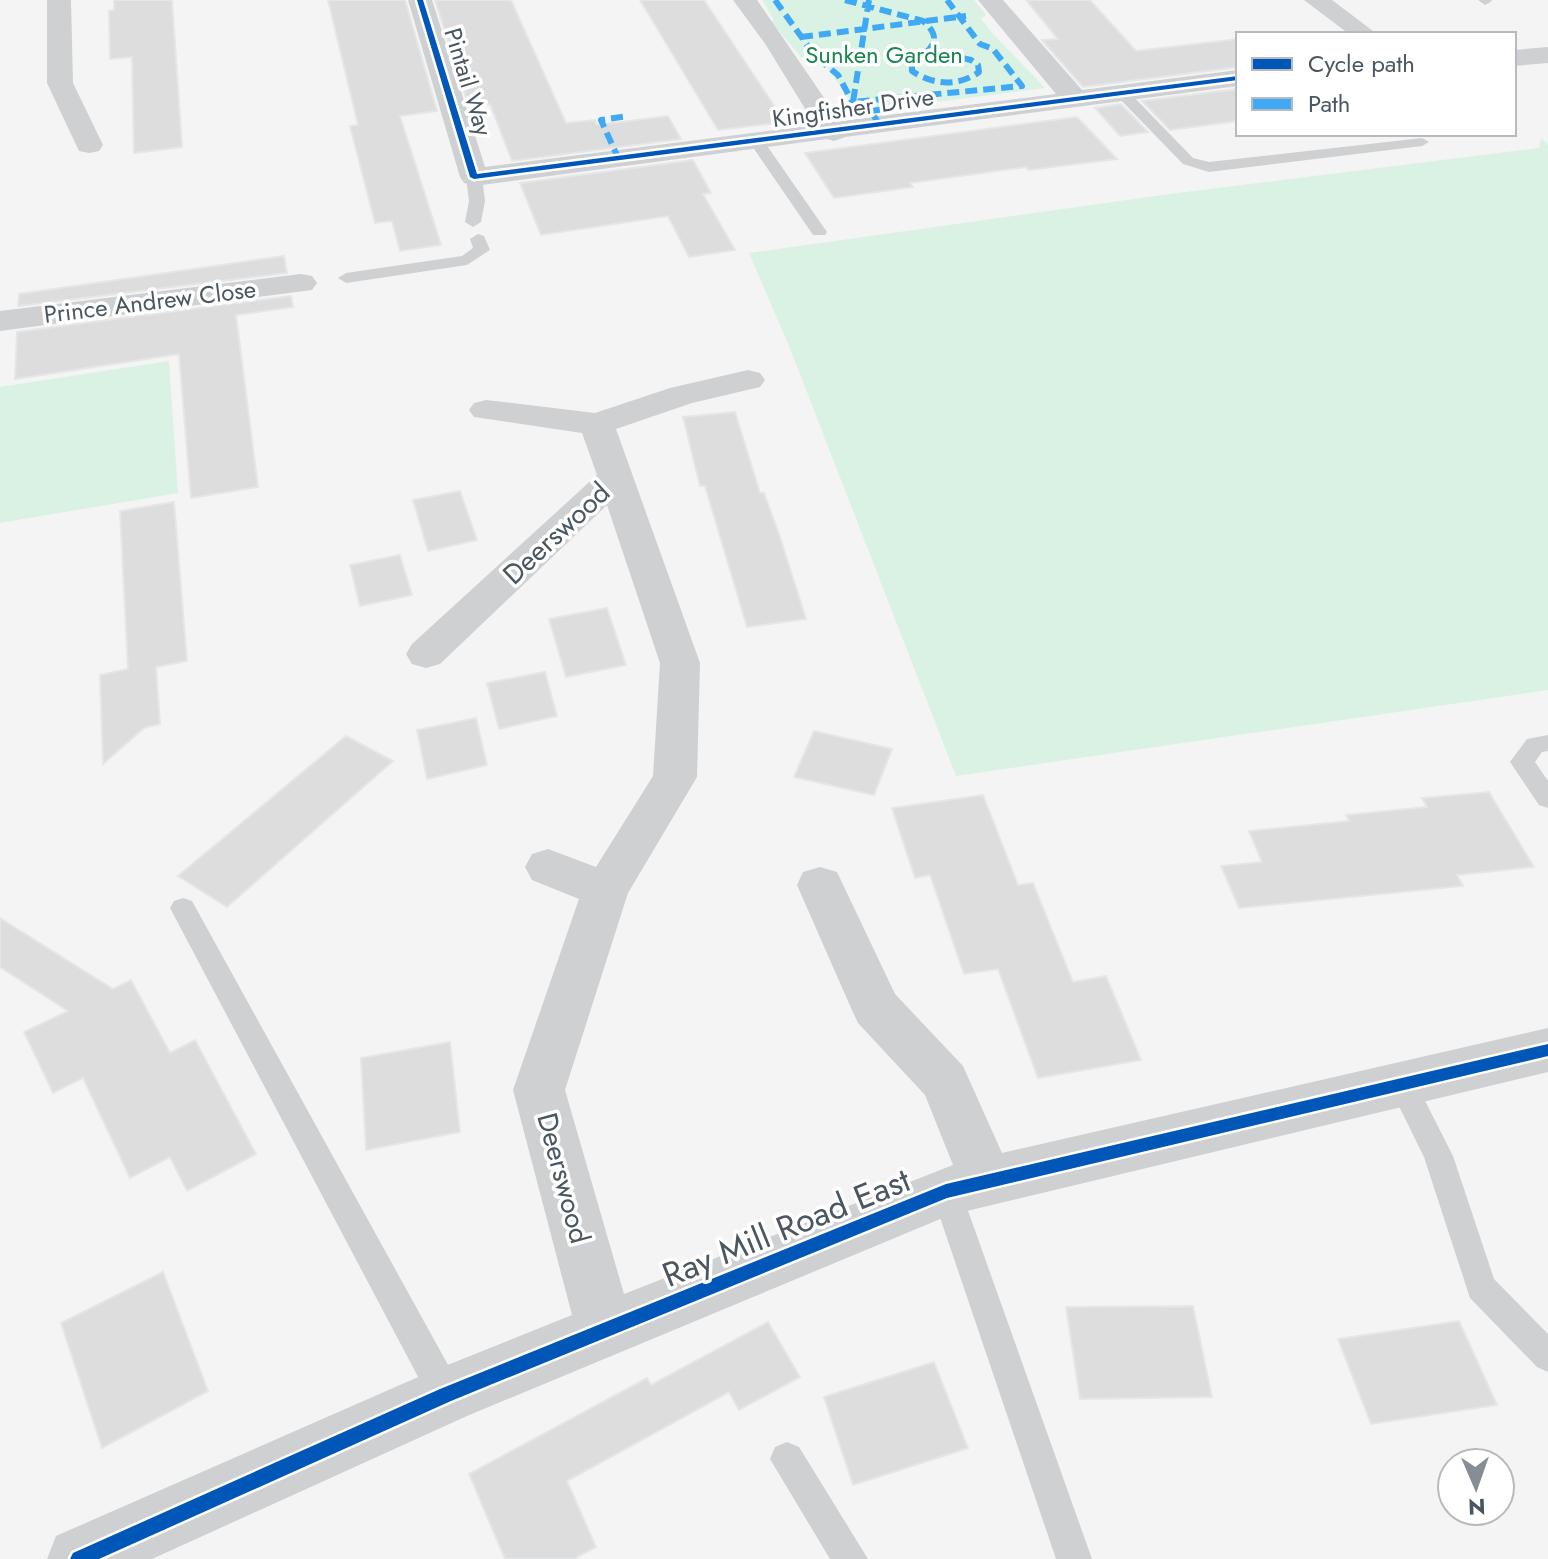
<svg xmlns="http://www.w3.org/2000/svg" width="1548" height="1559" viewBox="0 0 1548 1559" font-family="Jost,sans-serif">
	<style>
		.green { fill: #d9f2e3 }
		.building { fill: #ddddde; stroke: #e5e6e7; stroke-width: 2 }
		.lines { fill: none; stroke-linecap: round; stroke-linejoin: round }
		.lane { fill: #ced0d2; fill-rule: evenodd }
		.street { fill: #ced0d2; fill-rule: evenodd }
		.quiet { stroke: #3fa9f5; stroke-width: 6; stroke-dasharray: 12 6; stroke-linecap: butt }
		.cycleway-casing { stroke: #fff; stroke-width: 5 }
		.cycleway { fill: #0057b8; fill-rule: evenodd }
		.labels { text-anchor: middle; stroke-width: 7; stroke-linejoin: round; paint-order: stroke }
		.far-park-label { font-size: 24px; fill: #17864f; stroke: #fff }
		.far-street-label { font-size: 24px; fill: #4a5661; stroke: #fff }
		.street-label { font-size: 28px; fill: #4a5661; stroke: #fff }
		.near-street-label { font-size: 34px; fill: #4a5661; stroke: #fff }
	</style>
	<rect width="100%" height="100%" fill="#f4f4f4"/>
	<path class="green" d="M762 0H974L986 15 981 19C1000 44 1024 64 1045 88L851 113 848 110 855 107 825 65 809 66 771 22 774 20Z
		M1541 138 1548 145V690L956 776 789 346 749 253 1177 193 1539 148Z
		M169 361 178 493 0 523V387Z"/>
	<path class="building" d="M114 0H172L182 147 134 153 132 57 110 59 109 11 114 10Z
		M328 0H405L437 111 400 116 441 245 400 251 392 221 375 223 350 126 358 125Z
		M435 0H511L566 123 595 120 597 125 668 116 681 139 512 161 490 104 469 107Z
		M640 0H704L785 122 718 130Z
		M1026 0H1090L1136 51 1238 39V67L1083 87 1042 40 1058 39Z
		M1238 89V121L1170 130 1142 101Z
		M1121 104 1148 132 1120 136 1095 108Z
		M1077 117 1117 159 1029 170 1026 167 910 183 913 187 834 198 805 153Z
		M693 160 711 193 703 194 735 250 689 257 668 216 541 235 520 183Z
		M284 256 287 273 18 306 19 294Z
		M291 296 293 307 236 315 258 487 191 498 179 354 15 379 17 332Z
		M735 412 760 493H764L779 534 806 619 747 627 705 486H700L683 417Z
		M460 491 477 540 428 551 413 500Z
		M174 502 187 661 156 667 160 724 144 728 103 764 100 675 128 669 120 511Z
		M400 555 412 595 360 606 350 565Z
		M607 608 626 665 566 677 549 619Z
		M545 672 557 716 499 729 487 683Z
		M476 718 487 765 427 779 417 730Z
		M814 731 892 749 874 795 794 777Z
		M346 736 393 761 227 907 178 876Z
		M1489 792 1534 867 1457 875 1463 886 1239 908 1221 866 1262 862 1249 831 1349 821 1346 815 1427 807 1422 798Z
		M983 795 1018 885 1033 883 1073 982 1106 976 1141 1060 1038 1078 998 969 964 974 930 875 915 878 892 808Z
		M0 918 113 989 131 980 170 1053 195 1040 256 1154 187 1191 170 1157 130 1178 83 1078 53 1093 24 1032 68 1011 0 967Z
		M450 1042 460 1132 366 1150 361 1058Z
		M163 1272 208 1391 102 1448 61 1323Z
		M1193 1306 1212 1397 1080 1399 1066 1307Z
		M1459 1321 1497 1405 1371 1424 1338 1339Z
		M768 1322 800 1377 739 1410 729 1392 567 1481 596 1547 574 1559H505L469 1474 647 1378 651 1385Z
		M934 1362 968 1448 853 1485 824 1397Z"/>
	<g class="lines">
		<path class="lane" d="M1478 0H1491L1492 1 1485 5Z
			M1122 89 1127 90 1193 158 1209 162 1422 138 1429 142 1422 146 1209 172 1183 164 1117 96V90Z
			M758 138 763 140 827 232 825 235H813L811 232 750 143Z
			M474 172 482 177 485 201 481 222 473 227 465 222 469 201 466 177Z
			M478 234 484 236 490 250 467 265 346 283 338 278 346 273 462 256 473 248 470 239Z
			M1548 735V751L1542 752 1535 762 1548 781V808L1539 805 1510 762 1527 739Z
			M183 898 192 901 458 1383 462 1395 458 1407 446 1411 434 1407 170 908 174 901Z
			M1402 1072 1412 1075 1453 1156 1494 1279 1548 1334V1372L1537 1367 1470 1298 1424 1157 1388 1084 1392 1075Z
			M946 1177 957 1181 961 1191 1092 1559H1056L931 1191 935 1181Z
			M787 1442 799 1447 868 1559H830L770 1459 775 1447Z"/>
		<path class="street" d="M47 0H71L73 83 103 145 99 151 89 153 79 151 47 83Z
			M408 0H432L485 167 815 125 766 45 733 0H757L840 121 1056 94 978 0H1003L1082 90 1238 70V86L845 137 834 141 827 139 474 186 464 183 460 177Z
			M1304 0H1332L1377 34H1349Z
			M1548 47V63L1514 66V50Z
			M301 274 312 276 317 283 312 290 0 331V311Z
			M748 370 760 373 765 380 760 387 692 403 616 429 700 663 697 777 628 893 565 1090 624 1294 953 1165 925 1095 858 1023 851 1008 797 885 803 872 820 867 837 872 895 994 963 1066 1002 1153 1548 1028V1072L950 1215 467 1416 152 1559H47L56 1536 425 1374 572 1315 513 1090 579 899 532 880 525 867 532 854 548 849 596 867 653 776 660 663 607 505 440 664 426 668 412 664 406 654 412 644 597 475 582 433 474 417 469 410 474 403 486 400 595 413 670 388Z"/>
		<path class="quiet" d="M775 0 815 56 838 75 853 103
			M845 0 923 21C939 35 937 44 921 57
			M869 0 853 102 1022 86 993 49 980 44 947 0
			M801 37 966 16
			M944 54 971 60 978 65 979 72C958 87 933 85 912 71V64L918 59Z
			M881 126 870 111 929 103 922 96 913 98
			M619 160 601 120 628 116"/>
		<defs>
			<path id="cycleway" d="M417 0H423L477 174 1238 76V80L474 179 470 177Z
				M1548 1044V1056L947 1198 451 1401 99 1559H70L73 1553 440 1389 946 1184Z"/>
		</defs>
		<use href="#cycleway" class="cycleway-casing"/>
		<use href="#cycleway" class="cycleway"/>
	</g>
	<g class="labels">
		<g class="far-park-label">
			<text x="884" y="63">Sunken Garden</text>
		</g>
		<g class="far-street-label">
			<text transform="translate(468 82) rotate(73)" y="8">Pintail Way</text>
			<text transform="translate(853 108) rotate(-8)" y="8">Kingfisher Drive</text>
			<text transform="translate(150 302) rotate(-7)" y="8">Prince Andrew Close</text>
		</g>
		<g class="street-label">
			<text transform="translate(556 533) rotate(-43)" y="10">Deerswood</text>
			<text transform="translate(564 1178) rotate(75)" y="10">Deerswood</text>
		</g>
		<g class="near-street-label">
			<text transform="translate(786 1227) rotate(-22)" y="12">Ray Mill Road East</text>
		</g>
	</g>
	<rect x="1236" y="32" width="280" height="104" fill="#ffffff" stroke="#b7bbc0" stroke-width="2"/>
	<rect x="1252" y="58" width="40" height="12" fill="#0057b8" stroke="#b7bbc0" stroke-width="2"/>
	<text x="1308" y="72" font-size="24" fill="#4a5661">Cycle path</text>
	<rect x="1252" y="98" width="40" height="12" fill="#3fa9f5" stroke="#b7bbc0" stroke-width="2"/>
	<text x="1308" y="112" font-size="24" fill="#4a5661">Path</text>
	<g transform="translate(1476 1487) rotate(178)"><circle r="38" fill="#ffffff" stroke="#b7bbc0" stroke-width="2"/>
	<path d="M0-6L14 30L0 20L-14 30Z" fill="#868d94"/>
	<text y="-12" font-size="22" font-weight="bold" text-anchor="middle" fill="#4a5661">N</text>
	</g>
</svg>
